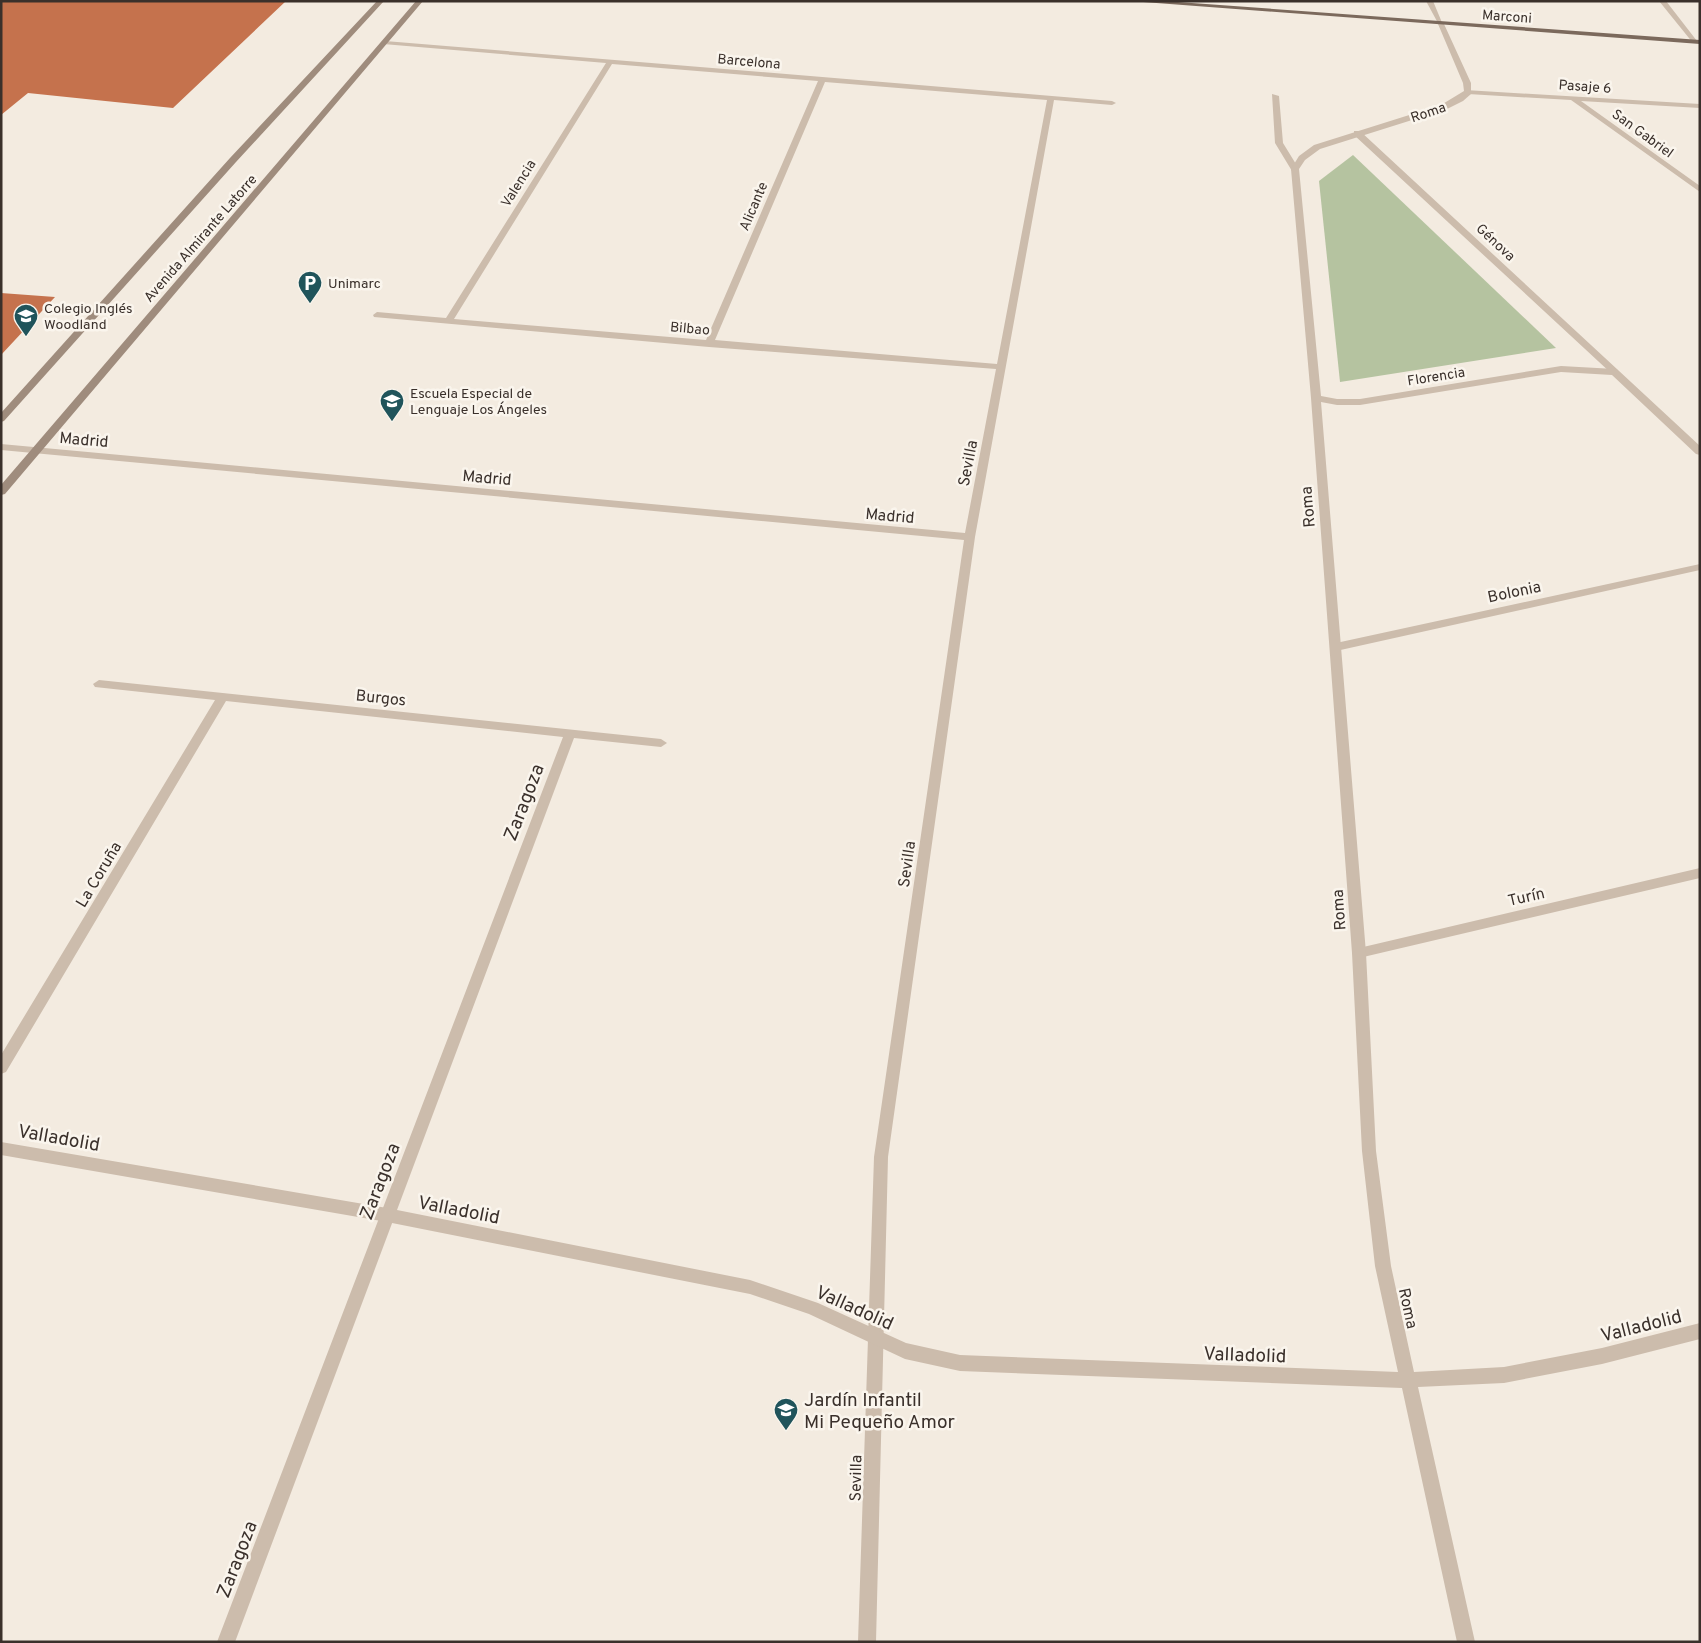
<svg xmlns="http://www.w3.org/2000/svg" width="1701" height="1643" viewBox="0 0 1701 1643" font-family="Overpass,sans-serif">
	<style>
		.green { fill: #b5c3a0 }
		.building { fill: #c5724d }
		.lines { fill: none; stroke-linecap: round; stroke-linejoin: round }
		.minor { fill: #ccbcac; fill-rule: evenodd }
		.tertiary { fill: #ccbcac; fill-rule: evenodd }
		.secondary { fill: #9f8c7d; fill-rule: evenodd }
		.primary { fill: #7b695c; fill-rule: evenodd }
		.labels { text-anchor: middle; stroke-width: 5; stroke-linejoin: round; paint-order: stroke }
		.far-street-label { font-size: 14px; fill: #3a302b; stroke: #faf5ed }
		.far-poi-label { font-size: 14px; fill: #3a302b; stroke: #faf5ed; text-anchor: start }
		.street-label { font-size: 16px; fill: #3a302b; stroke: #faf5ed }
		.near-street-label { font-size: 19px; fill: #3a302b; stroke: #faf5ed }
		.near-poi-label { font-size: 19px; fill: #3a302b; stroke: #faf5ed; text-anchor: start }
	</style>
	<rect width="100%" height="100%" fill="#f3ebe0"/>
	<path class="green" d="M1353 155 1556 348 1340 382 1319 181Z"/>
	<path class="building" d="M1 1H286L173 108 28 93 1 115Z
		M1 293 55 297 1 355Z"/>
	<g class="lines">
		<path class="minor" d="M1426 1H1433L1443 25H1439Z
			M1659 1H1666L1697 41V43H1693Z
			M385 41 1112 101 1116 103 1112 105 1054 100 975 537 888 1157 876 1642H858L874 1157 964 540 1 450V444L965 533 996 369 709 347 374 317 373 315 377 312 446 318 606 63 383 44V42ZM612 64 818 81 706 340 454 319ZM825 82 1047 100 997 364 715 340Z
			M1465 90 1700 104V108L1581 101 1700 186V192L1571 100 1468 94 1464 92Z
			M1272 94 1279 96 1283 143 1299 169 1298 171H1292L1275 143Z
			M1354 131H1360L1618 370V374H1612L1354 135Z
			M1700 564V570L1336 651 1330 647 1336 643Z
			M99 680 661 739 667 743 661 747 574 738 235 1642H217L563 737 226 701 6 1072 1 1074V1055L215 700 95 687 93 684Z
			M1700 868V878L1359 958 1354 957 1352 953 1354 949 1359 948Z"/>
		<path class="tertiary" d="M1441 22 1444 24 1471 83V94L1463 101 1447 109 1320 149 1305 160 1299 169 1321 396 1337 399H1360L1561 366 1615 369 1618 370 1700 446V455L1696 454 1612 375 1561 372 1360 405H1337L1321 402 1366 953 1376 1151 1391 1266 1414 1372 1504 1367 1602 1348 1700 1323V1339L1602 1364 1504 1383 1418 1387 1475 1642H1457L1402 1388 960 1371 905 1359 809 1314 750 1294 387 1222 1 1155V1142L387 1208 750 1280 818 1303 906 1343 960 1355 1398 1372 1375 1266 1362 1151 1352 953 1311 398 1291 169 1299 156 1314 145 1441 105 1464 91 1463 83 1438 24Z"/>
		<path class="secondary" d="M377 1H384L236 162 4 421 1 422V413L230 158Z
			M416 1H423L5 494 1 495V485Z"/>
		<path class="primary" d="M1130 1H1164L1700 40V44Z"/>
	</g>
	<defs>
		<symbol id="parking-pin" viewBox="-11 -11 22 30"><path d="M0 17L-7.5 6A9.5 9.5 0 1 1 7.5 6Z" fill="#20545b" stroke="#faf5ed"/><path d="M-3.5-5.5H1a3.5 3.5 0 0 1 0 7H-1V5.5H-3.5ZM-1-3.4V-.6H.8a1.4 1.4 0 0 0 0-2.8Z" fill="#fff"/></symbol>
		<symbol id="school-pin" viewBox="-11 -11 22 30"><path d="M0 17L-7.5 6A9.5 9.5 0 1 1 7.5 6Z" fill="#20545b" stroke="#faf5ed"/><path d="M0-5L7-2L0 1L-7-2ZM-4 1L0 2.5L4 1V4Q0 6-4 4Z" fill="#fff"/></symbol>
	</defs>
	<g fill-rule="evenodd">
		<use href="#parking-pin" x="296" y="269" width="28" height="38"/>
		<use href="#school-pin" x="12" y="302" width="28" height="38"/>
		<use href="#school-pin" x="378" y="387" width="28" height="38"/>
		<use href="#school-pin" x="772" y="1396" width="28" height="38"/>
	</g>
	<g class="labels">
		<g class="far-street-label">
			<text transform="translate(1507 16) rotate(4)" y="5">Marconi</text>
			<text transform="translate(749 61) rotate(5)" y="5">Barcelona</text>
			<text transform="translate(1585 86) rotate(4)" y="5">Pasaje 6</text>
			<text transform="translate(1428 112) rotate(-19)" y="5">Roma</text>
			<text transform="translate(1643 133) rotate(36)" y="5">San Gabriel</text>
			<text transform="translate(518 183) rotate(-58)" y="5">Valencia</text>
			<text transform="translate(753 206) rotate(-67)" y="5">Alicante</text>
			<text transform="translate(200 238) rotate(-49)" y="5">Avenida Almirante Latorre</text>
			<text transform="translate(1496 242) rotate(43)" y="5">Génova</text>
			<text transform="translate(690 328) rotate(5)" y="5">Bilbao</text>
			<text transform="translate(1436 376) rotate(-9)" y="5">Florencia</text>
		</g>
		<g class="far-poi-label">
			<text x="328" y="288">Unimarc</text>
			<text x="44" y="313">Colegio Inglés<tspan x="44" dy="16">Woodland</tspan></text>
			<text x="410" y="398">Escuela Especial de<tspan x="410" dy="16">Lenguaje Los Ángeles</tspan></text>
		</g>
		<g class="street-label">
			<text transform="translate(84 439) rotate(5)" y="6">Madrid</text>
			<text transform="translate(967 463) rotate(-79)" y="6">Sevilla</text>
			<text transform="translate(487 477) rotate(5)" y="6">Madrid</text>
			<text transform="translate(1307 507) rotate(-95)" y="6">Roma</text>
			<text transform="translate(890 515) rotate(5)" y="6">Madrid</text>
			<text transform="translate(1514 591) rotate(-12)" y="6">Bolonia</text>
			<text transform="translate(381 697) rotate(6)" y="6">Burgos</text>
			<text transform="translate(906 864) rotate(-82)" y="6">Sevilla</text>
			<text transform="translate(98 874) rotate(-59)" y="6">La Coruña</text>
			<text transform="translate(1526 896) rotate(-13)" y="6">Turín</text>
			<text transform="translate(1338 910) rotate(-94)" y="6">Roma</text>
			<text transform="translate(1409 1308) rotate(78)" y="6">Roma</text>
			<text transform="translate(855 1478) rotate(-89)" y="6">Sevilla</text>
		</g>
		<g class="near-street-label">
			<text transform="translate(523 802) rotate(-69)" y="7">Zaragoza</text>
			<text transform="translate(59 1137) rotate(10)" y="7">Valladolid</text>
			<text transform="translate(379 1181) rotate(-69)" y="7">Zaragoza</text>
			<text transform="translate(459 1209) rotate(11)" y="7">Valladolid</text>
			<text transform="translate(855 1307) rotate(24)" y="7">Valladolid</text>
			<text transform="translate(1641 1325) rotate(-14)" y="7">Valladolid</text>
			<text transform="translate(1245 1354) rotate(2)" y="7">Valladolid</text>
			<text transform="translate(236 1559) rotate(-69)" y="7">Zaragoza</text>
		</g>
		<g class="near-poi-label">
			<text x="804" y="1406">Jardín Infantil<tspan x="804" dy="22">Mi Pequeño Amor</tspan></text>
		</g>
	</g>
	<rect width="1701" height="1643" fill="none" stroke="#3a302b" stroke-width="5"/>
</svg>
